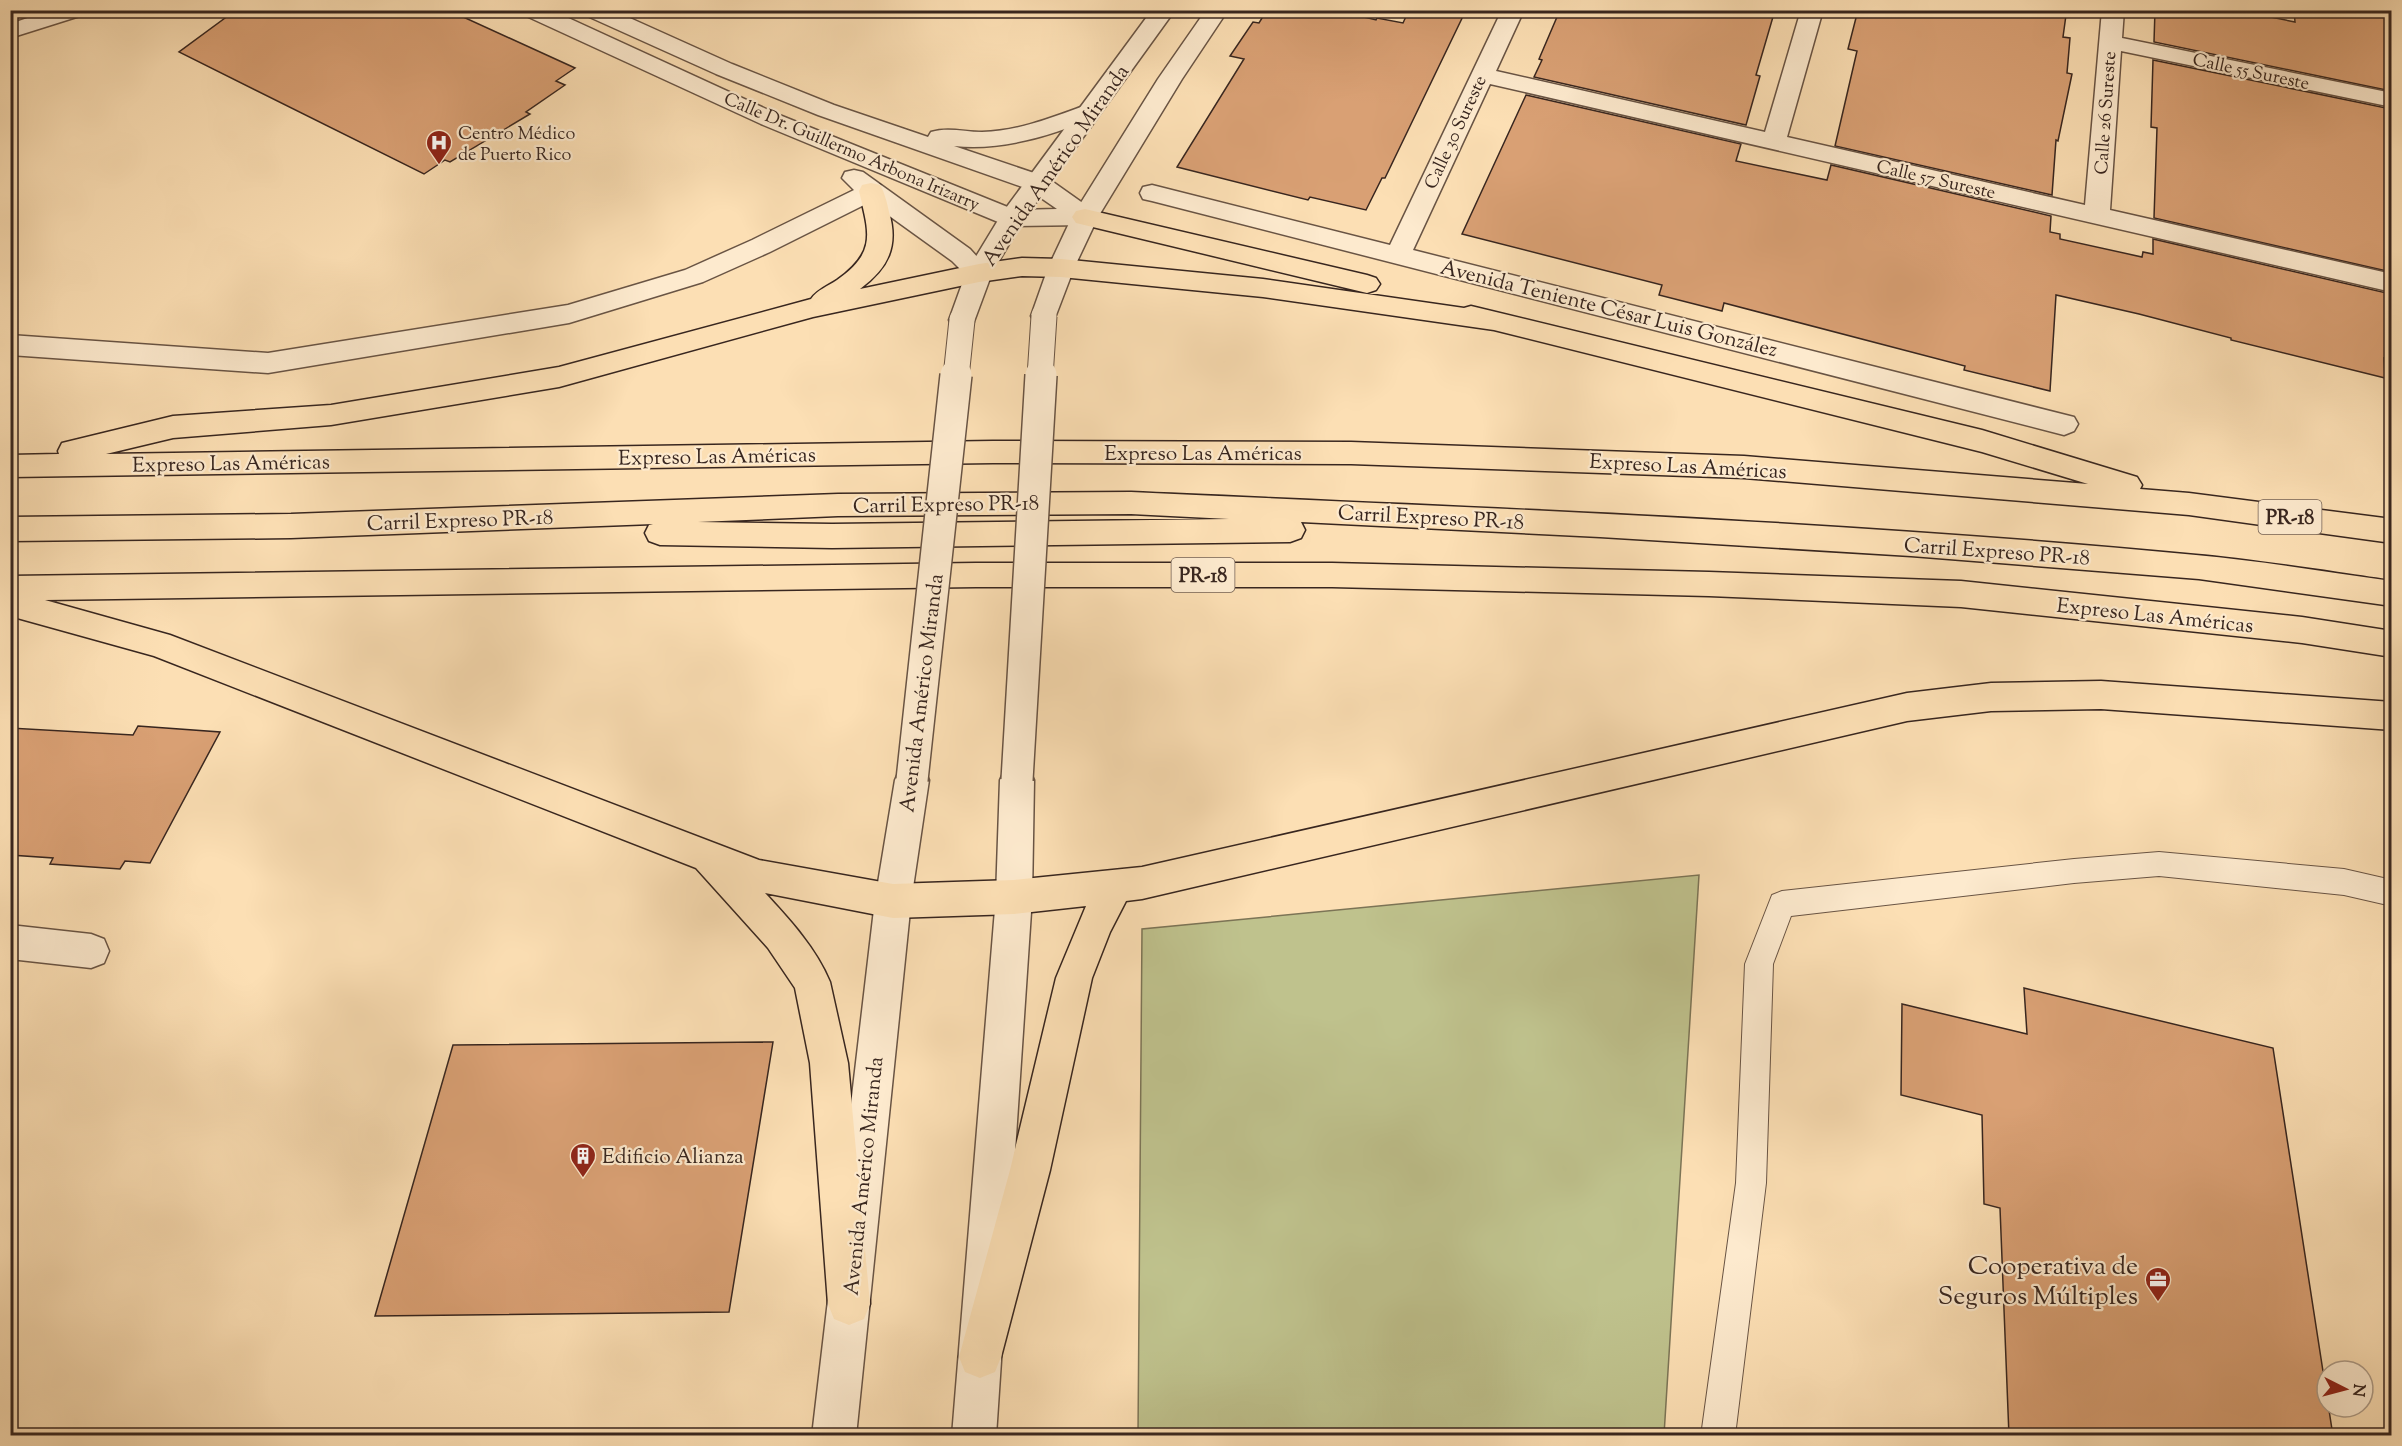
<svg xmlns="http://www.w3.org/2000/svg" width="2402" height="1446" viewBox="0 0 2402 1446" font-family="'Sorts Mill Goudy',serif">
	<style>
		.green { fill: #bfc28d; stroke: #7c7456; stroke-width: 1.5 }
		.building { fill: #d9a074; stroke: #38261f; stroke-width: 1.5 }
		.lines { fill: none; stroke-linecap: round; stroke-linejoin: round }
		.service-casing { stroke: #695444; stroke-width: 2 }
		.minor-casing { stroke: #695444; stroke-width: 3 }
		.tertiary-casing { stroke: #695444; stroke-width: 3 }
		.motorway-casing { stroke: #38261f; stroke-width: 3 }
		.service { fill: #fdeace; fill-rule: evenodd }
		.minor { fill: #fdeace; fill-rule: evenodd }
		.tertiary { fill: #fdeace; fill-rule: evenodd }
		.motorway { fill: #fcdfb4; fill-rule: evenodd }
		.tertiary-bridge-far1-casing { stroke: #695444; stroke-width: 27; stroke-linecap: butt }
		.tertiary-bridge-casing { stroke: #695444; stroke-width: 34; stroke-linecap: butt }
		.tertiary-bridge-far1 { stroke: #fdeace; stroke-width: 25 }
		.tertiary-bridge { stroke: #fdeace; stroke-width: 31 }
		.labels { text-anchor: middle; stroke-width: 4.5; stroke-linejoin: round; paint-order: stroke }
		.far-street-label { font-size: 18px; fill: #38261f; stroke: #fdeace }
		.far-poi-label { font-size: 18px; fill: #38261f; stroke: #fdeace; text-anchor: start }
		.shield { fill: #fdeace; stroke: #736154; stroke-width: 1.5 }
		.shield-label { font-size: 20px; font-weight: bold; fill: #38261f }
		.street-label { font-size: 21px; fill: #38261f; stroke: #fdeace }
		.poi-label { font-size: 21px; fill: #38261f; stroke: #fdeace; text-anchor: start }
		.near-poi-label { font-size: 26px; fill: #38261f; stroke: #fdeace; text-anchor: end }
	</style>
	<rect width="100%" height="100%" fill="#fcdfb4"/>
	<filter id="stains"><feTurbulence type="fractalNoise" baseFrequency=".00333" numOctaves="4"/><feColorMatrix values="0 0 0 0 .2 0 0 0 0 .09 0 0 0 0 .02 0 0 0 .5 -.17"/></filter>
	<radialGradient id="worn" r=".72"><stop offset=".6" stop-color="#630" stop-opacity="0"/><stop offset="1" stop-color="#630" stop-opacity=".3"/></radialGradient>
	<path class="green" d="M1699 875 1664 1435H1138L1142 929Z"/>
	<path class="building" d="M236 10H448L575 68 556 81 565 85 526 112 530 114 450 162 445 160 424 174 179 52Z
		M1267 10H1335L1376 20 1377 18 1403 23 1409 10H1466L1385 178H1382L1366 210 1310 197 1308 200 1177 167 1244 59 1230 56 1253 22 1259 23Z
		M1560 10H1775L1756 75 1760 76 1746 125 1534 77 1542 60 1539 59Z
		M1858 10H2042L2066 15 2063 37 2070 38 2067 73 2072 74 2058 141 2056 140 2052 195 1835 146 1857 51 1848 49Z
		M2155 10H2236L2295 22 2294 10H2391V91L2154 42Z
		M2153 60 2391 109V272L2154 218 2157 128 2151 127Z
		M1526 95 1741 144 1736 161 1827 180 1831 165 2051 216 2050 232 2060 234V239L2142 257 2143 252 2153 254V239L2391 294V360L2384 358 2385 378 2231 340V338L2139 314 2056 295 2050 391 1964 370 1965 366 1724 303 1722 311 1659 295 1662 285 1462 234Z
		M138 726 220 732 150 863 125 861 120 869 50 864 53 858 10 855V728L133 735Z
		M2024 988 2273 1048 2333 1436H2009L2000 1208 1984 1204 1982 1115 1901 1095 1902 1004 2027 1034Z
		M773 1042 729 1312 375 1316 453 1045Z"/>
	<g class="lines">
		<defs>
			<path id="service" d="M2159 852 2344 869 2392 880V906L2344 895 2159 876 2074 883 1791 916 1773 964 1766 1183 1735 1436H1701L1736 1183 1745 964 1772 895 1782 891 2074 859Z"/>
			<path id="minor" d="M51 10H86L83 15 10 38V24Z
				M521 10H551L777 114 1015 210 1057 209 1028 189 818 115 716 74 585 15 582 10H612L732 64 834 105 928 137 931 132C948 127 965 132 982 132 1017 131 1048 119 1081 107L1089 105 1097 107 1101 112 1097 117C1051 135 1005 151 954 146L1046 177 1094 211 1098 217 1094 223 1085 225 1012 226 1003 224 761 124 524 15Z
				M1502 10H1524L1496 71 1765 132 1801 10H1823L1787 137 2085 205 2102 10H2124L2122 38 2392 93V107L2121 51 2110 210 2392 274V292L1490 84 1413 250 2074 417 2078 424 2074 431 2064 435 1152 201 1143 199 1140 193 1143 187 1152 185 1390 245Z
				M854 170 863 172 970 249 992 273 988 279 979 282 970 279 952 261 870 202 770 252 703 282 569 323 268 373 10 355V335L268 353 568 305 685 270 752 240 854 190 842 178 845 172Z
				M10 925 91 934 104 939 109 951 104 963 91 968 10 959Z"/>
			<path id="tertiary" d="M1152 10H1175L1022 222 992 273 972 327 962 329 952 327 949 320 966 273 1003 212Z
				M1206 10H1228L1182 79 1098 217 1074 268 1053 323 1044 325 1035 323 1031 316 1048 268 1072 217 1158 79Z
				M912 765 924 769 929 780 911 901 856 1436H812L875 901 895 780 900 769Z
				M1017 765 1029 769 1034 780 1032 897 996 1436H952L996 897 1000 780 1005 769Z"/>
			<path id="motorway" d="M871 183 880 185C885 193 887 203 889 212 899 247 888 268 860 289L979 264 1022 258 1061 259 1263 279 1464 308 1471 306 1982 430 2137 477 2142 485 2140 489 2189 493 2392 519V543L2189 515 1744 478 1351 464 993 463 10 477V455L59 454 58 451 62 443 173 416 331 405 559 367 811 299C817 290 828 286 837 280 877 252 869 233 859 191L862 185ZM1022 276 1061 277 1263 297 1494 330 1982 452 2088 484 1744 456 1351 442 993 441 106 454 173 438 331 425 559 387 813 317 979 282Z
				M1085 209 1367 275 1376 278 1380 284 1376 290 1367 293 1076 223 1072 217 1076 211Z
				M1131 492C1486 508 1842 521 2196 555 2262 561 2327 572 2392 581V606L2199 579 1911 556 1600 537 1301 522 1305 530 1301 538 1290 542 832 548 660 545 649 541 645 533 649 525 653 524 291 538 10 541V517L291 514 838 494ZM1131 514 1229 519 832 524 698 522 838 516Z
				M976 563H1332L1709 572 1961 581 2302 617 2392 631V657L2302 643 1961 607 1709 596 1332 587H976L45 600 170 635 759 860 893 884 1014 880 1142 867 1907 693 1991 683 2101 681 2392 702V730L2101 709 1991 711 1907 721 1142 899 1126 901 1110 932 1092 978 1050 1170 1001 1357 995 1372 980 1378 965 1372 959 1357 1010 1170 1056 978 1086 906 1014 914 893 918 765 893C790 920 816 948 830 982L848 1063 870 1304 864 1319 849 1325 834 1319 828 1304 810 1063 795 988 768 948 696 868 154 656 10 616V576Z"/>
		</defs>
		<use href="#service" class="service-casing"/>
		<use href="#minor" class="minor-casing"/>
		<use href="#tertiary" class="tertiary-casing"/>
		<use href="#motorway" class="motorway-casing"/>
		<use href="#service" class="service"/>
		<use href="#minor" class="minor"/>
		<use href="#tertiary" class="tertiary"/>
		<use href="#motorway" class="motorway"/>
		<defs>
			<path id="tertiary-bridge-far1" d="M956 377 962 320
				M1040 377 1044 316"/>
			<path id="tertiary-bridge" d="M912 780 956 375
				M1017 780 1041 375"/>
		</defs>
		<use href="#tertiary-bridge-far1" class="tertiary-bridge-far1-casing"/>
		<use href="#tertiary-bridge" class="tertiary-bridge-casing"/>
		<use href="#tertiary-bridge-far1" class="tertiary-bridge-far1"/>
		<use href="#tertiary-bridge" class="tertiary-bridge"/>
	</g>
	<defs>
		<symbol id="hospital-pin" viewBox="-11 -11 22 30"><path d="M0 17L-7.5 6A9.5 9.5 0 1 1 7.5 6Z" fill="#8f2418" stroke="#fdeace"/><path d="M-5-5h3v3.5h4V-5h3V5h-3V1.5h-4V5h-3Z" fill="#fff"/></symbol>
		<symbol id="building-pin" viewBox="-11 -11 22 30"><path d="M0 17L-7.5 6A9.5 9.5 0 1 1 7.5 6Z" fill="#8f2418" stroke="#fdeace"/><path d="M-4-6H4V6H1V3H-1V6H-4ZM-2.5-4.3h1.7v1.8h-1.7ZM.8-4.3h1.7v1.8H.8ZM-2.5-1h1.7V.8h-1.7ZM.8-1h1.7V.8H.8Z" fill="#fff"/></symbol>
		<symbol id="office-pin" viewBox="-11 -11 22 30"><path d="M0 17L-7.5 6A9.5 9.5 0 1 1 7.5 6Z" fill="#8f2418" stroke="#fdeace"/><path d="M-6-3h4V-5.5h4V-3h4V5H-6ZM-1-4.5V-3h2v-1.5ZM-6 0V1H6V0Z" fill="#fff"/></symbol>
	</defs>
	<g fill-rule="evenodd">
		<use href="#hospital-pin" x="424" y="128" width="30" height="40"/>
		<use href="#building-pin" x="568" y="1141" width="30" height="40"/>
		<use href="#office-pin" x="2143" y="1265" width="30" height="40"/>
	</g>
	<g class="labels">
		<g class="far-street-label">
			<text transform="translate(2251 71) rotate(12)" y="6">Calle 55 Sureste</text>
			<text transform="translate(2105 113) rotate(-86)" y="6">Calle 26 Sureste</text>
			<text transform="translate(1455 132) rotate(-65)" y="6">Calle 30 Sureste</text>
			<text transform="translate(852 151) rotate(23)" y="6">Calle Dr. Guillermo Arbona Irizarry</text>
			<text transform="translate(1936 179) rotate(13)" y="6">Calle 57 Sureste</text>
		</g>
		<g class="far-poi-label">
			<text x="458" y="139">Centro Médico<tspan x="458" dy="21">de Puerto Rico</tspan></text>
		</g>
		<g class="shield">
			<rect x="2258.5" y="500" width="63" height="34" rx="4.5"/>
			<rect x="1171.5" y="558" width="63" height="34" rx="4.5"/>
		</g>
		<g class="shield-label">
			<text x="2290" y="524">PR-18</text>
			<text x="1203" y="582">PR-18</text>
		</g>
		<g class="street-label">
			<text transform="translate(1055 165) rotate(-55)" y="7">Avenida Américo Miranda</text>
			<text transform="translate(1609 308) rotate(14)" y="7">Avenida Teniente César Luis González</text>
			<text x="1203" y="460">Expreso Las Américas</text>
			<text transform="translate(717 456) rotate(-1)" y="7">Expreso Las Américas</text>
			<text transform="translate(231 463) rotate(-1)" y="7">Expreso Las Américas</text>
			<text transform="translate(1688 466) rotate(3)" y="7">Expreso Las Américas</text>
			<text transform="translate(946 504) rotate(-1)" y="7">Carril Expreso PR-18</text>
			<text transform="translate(1431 517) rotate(3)" y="7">Carril Expreso PR-18</text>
			<text transform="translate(460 520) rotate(-2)" y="7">Carril Expreso PR-18</text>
			<text transform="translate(1997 551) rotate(4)" y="7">Carril Expreso PR-18</text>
			<text transform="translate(2155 615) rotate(6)" y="7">Expreso Las Américas</text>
			<text transform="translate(921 693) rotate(-83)" y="7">Avenida Américo Miranda</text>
			<text transform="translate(863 1176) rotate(-84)" y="7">Avenida Américo Miranda</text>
		</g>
		<g class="poi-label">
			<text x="602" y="1163">Edificio Alianza</text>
		</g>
		<g class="near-poi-label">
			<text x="2138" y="1274">Cooperativa de<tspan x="2138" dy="30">Seguros Múltiples</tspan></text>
		</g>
	</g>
	<rect width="2402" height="1446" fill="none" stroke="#fcdfb4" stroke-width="36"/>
	<rect x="12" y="12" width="2378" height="1422" fill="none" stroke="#38261f" stroke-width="3"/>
	<rect x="18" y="18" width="2366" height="1410" fill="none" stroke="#38261f" stroke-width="1.5"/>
	<g transform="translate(2345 1389) rotate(96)"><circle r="28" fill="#fdeace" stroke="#ae9c88" stroke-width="1.5"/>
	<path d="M0-4.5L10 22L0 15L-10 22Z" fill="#8f2418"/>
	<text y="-9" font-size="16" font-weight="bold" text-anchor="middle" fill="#38261f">N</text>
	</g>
	<rect width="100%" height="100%" filter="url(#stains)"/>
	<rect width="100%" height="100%" fill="url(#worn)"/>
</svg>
